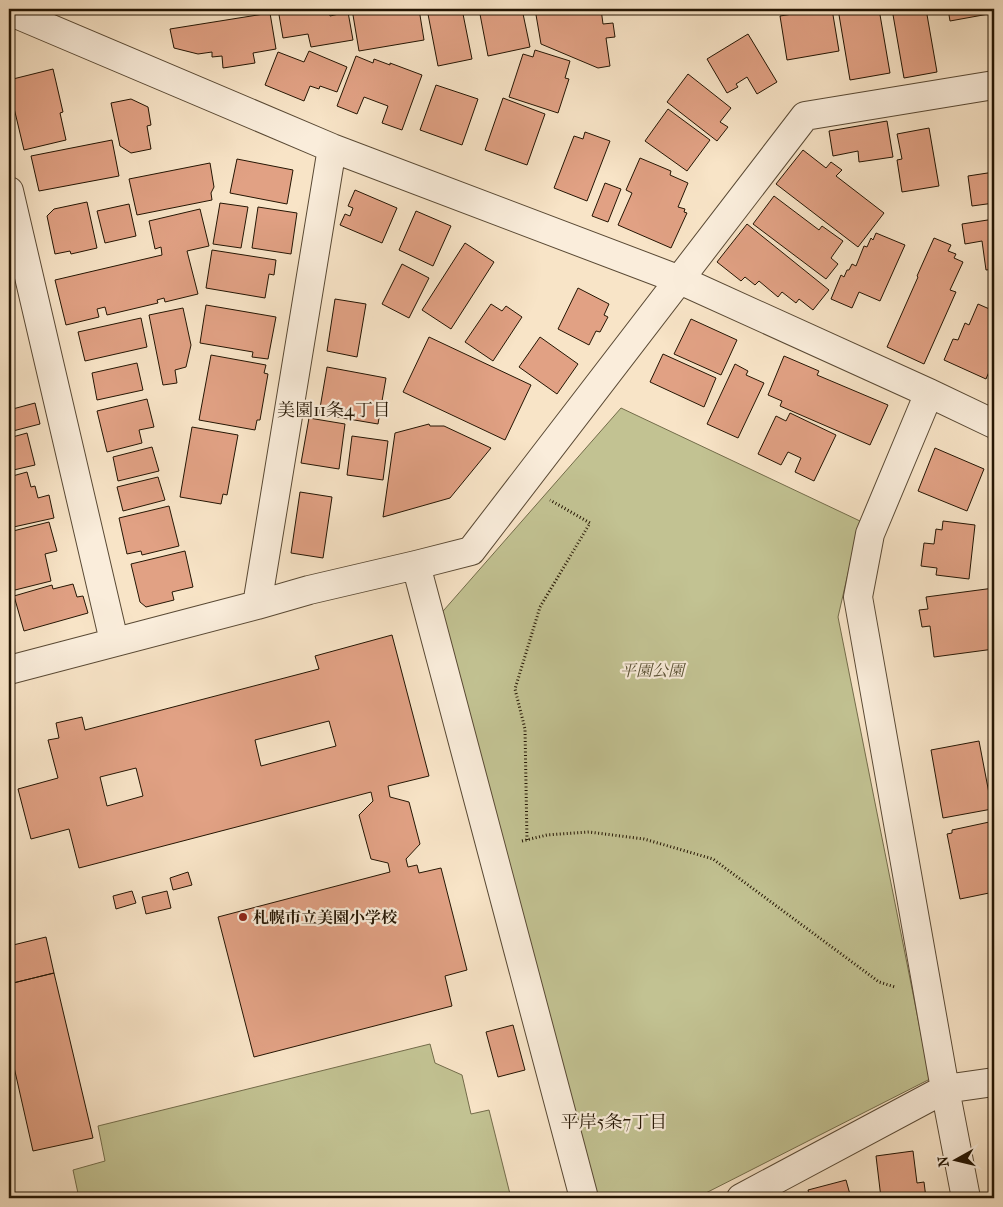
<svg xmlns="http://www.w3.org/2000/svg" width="1003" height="1207" viewBox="0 0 1003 1207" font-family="'IM FELL French Canon','Noto Serif JP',serif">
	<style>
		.green { fill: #c2c292; stroke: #736c4a }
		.building { fill: #e1a184; stroke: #241503; fill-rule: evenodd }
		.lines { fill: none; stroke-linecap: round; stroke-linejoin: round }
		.street-casing { stroke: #594934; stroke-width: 30 }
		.secondary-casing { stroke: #241503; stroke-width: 30 }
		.path { stroke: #241503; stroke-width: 3; stroke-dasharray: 1 2.5; stroke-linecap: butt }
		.street { stroke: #faeddb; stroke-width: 28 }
		.secondary { stroke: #faeddb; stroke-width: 28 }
		.poi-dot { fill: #8f2418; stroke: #faeddb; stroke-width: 2 }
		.labels { text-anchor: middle; stroke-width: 4.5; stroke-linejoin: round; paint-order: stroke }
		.park-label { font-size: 16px; font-style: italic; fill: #5b5235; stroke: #faeddb }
		.poi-label { font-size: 16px; font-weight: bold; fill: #241503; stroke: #faeddb; text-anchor: start }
		.neighbourhood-label { font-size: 18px; fill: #241503; stroke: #faeddb }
	</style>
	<rect width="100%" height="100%" fill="#f8e4c7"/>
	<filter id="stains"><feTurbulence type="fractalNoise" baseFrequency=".004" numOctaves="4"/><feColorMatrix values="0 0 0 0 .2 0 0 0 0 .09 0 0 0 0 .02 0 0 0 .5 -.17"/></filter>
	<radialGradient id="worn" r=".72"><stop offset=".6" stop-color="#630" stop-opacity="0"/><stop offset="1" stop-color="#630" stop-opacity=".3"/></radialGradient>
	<path class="green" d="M621 408 860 521 838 617 930 1079 696 1198H596L437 618Z
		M430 1044 435 1063 462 1075 471 1114 489 1110 511 1198H79L73 1170 105 1161 98 1126Z"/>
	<path class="building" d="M278 9H318L319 13 329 11 330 16 348 12 353 40 311 47 308 34 283 38Z
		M352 9H419L424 40 359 51Z
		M427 9H462L472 59 438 66Z
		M479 9H522L530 47 488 56Z
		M535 9H601L603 24 613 23 615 37 606 38 610 66 598 68 541 44Z
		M824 9H832L839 51 787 60 780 16Z
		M838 9H879L890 73 850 80Z
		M892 9H926L937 72 904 78Z
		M948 9H994V13L950 21Z
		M270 13 276 49 253 53 255 63 223 68 222 56 212 57V52L198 54 174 48 170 29Z
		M748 34 777 82 757 94 747 77 736 84 738 87 727 93 707 59Z
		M535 50 570 61 565 78 569 79 558 113 509 97 523 54 533 57Z
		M309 51 347 67 337 92 320 86 319 89 310 86 304 101 265 85 278 52 304 62Z
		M356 56 373 63 374 59 390 65V63L422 75 402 130 382 123 388 106 364 97 357 114 337 106Z
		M53 69 63 112 60 113 66 140 24 150 9 87V80Z
		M688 74 731 108 720 122 728 127 717 141 667 102Z
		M436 85 478 99 462 145 420 130Z
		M503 98 545 114 527 165 485 150Z
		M131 99 148 107 151 125 147 126 151 149 131 153 120 146 111 103Z
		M668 109 710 140 687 171 645 141Z
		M887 121 893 157 859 162 858 151 833 156 829 131Z
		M929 128 939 186 902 192 897 160 902 159 897 134Z
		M585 132 610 141 587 201 554 188 574 136 583 139Z
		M112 140 119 176 39 191 31 156Z
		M803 150 826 168 831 162 842 170 836 176 884 213 858 247 776 184Z
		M640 158 671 171 670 175 688 183 678 207 685 209 684 212 687 213 671 248 618 225 632 193 626 190Z
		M237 159 293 170 287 204 230 193Z
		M210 163 214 187 211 193 212 200 137 215 129 179Z
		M994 172V203L972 206 968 176Z
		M605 183 621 189 608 222 592 216Z
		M355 190 397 208 382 243 340 225 345 214 350 216 353 208 348 206Z
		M774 196 819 230 822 226 843 241 831 258 838 264 826 279 753 224Z
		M87 202 97 248 71 254 70 251 55 254 47 216 54 209Z
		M220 203 248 207 241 248 213 244Z
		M129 204 136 236 105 243 97 211Z
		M258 207 297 213 291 254 252 248Z
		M200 209 209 246 187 251 198 294 165 302 164 298 157 300 158 303 107 315 105 307 97 309 99 317 66 325 55 280 162 255 161 247 155 249 149 221Z
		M416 211 451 226 433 266 399 250Z
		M994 219V269L986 270 982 241 965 244 962 224Z
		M747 224 829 290 813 310 799 299 796 303 782 292 778 297 759 281 755 285 745 277 741 281 717 262Z
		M876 233 905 245 880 301 859 292 852 308 831 299 841 275 844 277 847 270H849L852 264 856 266 864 246 867 247 871 238 873 240Z
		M934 238 951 245 948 251 956 254 954 258 963 262 950 290 956 292 924 364 887 347 918 277 917 276Z
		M465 243 494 262 451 329 422 310Z
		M212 250 276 260 274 275 269 274 265 298 206 288Z
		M402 264 429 278 409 318 382 304Z
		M994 276V294L991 277Z
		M578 288 609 304 604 315 608 317 600 332 596 331 589 345 558 329Z
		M335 299 366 304 357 357 327 351Z
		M491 304 502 311 506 306 522 317 493 361 465 342Z
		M978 304 994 311V360L986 379 944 360 953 339 958 340 965 323 969 325Z
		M206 305 276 317 268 359 252 357 253 352 200 343Z
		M183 308 191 345 186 367 175 370 177 383 163 385 149 315Z
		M141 318 147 347 85 361 78 332Z
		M691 319 737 340 721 375 674 354Z
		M429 337 531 385 505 440 403 392Z
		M540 337 578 364 557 394 519 367Z
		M663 354 716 378 704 407 650 382Z
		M211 355 266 365 264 373 268 374 260 420H257L255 430 199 420Z
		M784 356 819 371 817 375 888 405 870 445 780 406 782 401 768 395Z
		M137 363 143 390 97 400 92 373Z
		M735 364 748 371 746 375 764 383 738 438 707 424Z
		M327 367 386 378 378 424 319 414Z
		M147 399 154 427 139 430 142 443 107 452 97 411Z
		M35 403 40 424 9 432V410Z
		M790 413 836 435 814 481 795 472 801 458 788 452 781 465 758 454 776 416 786 421Z
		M309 418 345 424 339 469 301 463Z
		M429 424 430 426H444L491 448 450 498 383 517 395 433Z
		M192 427 238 435 227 495 223 494 221 504 180 497Z
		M27 433 35 465 9 471V438Z
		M352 436 388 441 383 480 347 475Z
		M152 447 159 471 118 481 113 457Z
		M935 448 984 469 967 511 918 491Z
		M27 472 31 487 35 486 38 498 49 495 54 518 9 528V477Z
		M158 477 165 500 123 511 117 487Z
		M300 492 332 497 323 558 291 553Z
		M169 506 179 546 142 555 141 551 127 554 119 518Z
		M943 521 975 525 969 579 936 575 937 568 921 566 924 543 934 544 936 529 942 530Z
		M49 522 57 551 45 554 51 581 11 591 9 581V532Z
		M185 551 193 587 172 592 174 600 146 607 140 602 131 564Z
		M73 584 77 597 83 596 88 613 24 631 14 596 52 585 53 589Z
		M994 588V649L934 657 930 626 922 627 919 610 928 609 926 597Z
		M392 635 429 776 388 786 390 797 409 802 420 844 406 859 408 867 417 865 419 873 441 868 467 970 445 976 452 1006 254 1057 218 917 390 872 388 863 371 859 359 815 373 801 371 792 79 868 69 829 31 839 18 789 58 778 48 740 59 738 56 723 82 717 85 730 319 669 315 656ZM329 721 336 746 261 766 255 740ZM136 768 143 796 107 806 100 777Z
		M979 741 992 809 943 818 931 750Z
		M994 821V892L960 899 947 834 952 833V830Z
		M188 872 192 885 173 890 170 878Z
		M132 891 136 903 116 909 113 896Z
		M167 891 171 908 146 914 142 897Z
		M46 937 54 973 9 984V946Z
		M54 973 93 1138 33 1151 9 1045V984Z
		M513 1025 525 1070 498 1077 486 1032Z
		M913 1151 917 1183 924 1182 926 1198H881L876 1156Z
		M846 1180 851 1198H810L808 1190Z"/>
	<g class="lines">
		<defs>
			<path id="street" d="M9 11 332 148 680 280 929 393 994 424
				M9 191 114 641
				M929 393 870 534 858 597 945 1089 966 1198
				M416 565 584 1198
				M257 605 332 148
				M9 670 257 605 309 590 416 565 471 551 805 116 994 85
				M741 1198 945 1089 994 1082"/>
			<path id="secondary" d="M9 9H12"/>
		</defs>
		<use href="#street" class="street-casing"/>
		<use href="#secondary" class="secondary-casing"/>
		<path class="path" d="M527 840 525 729 515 689 540 607 590 523 550 500
			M522 841 547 835 589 832 644 839 713 859 879 982 895 987"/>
		<use href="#street" class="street"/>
		<use href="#secondary" class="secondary"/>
	</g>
	<circle class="poi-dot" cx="243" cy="917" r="5"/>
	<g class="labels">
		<g class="park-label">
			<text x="652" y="676">平園公園</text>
		</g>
		<g class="poi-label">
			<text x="253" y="923">札幌市立美園小学校</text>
		</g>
		<g class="neighbourhood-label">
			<text x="334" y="416">美園11条4丁目</text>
			<text x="614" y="1128">平岸5条7丁目</text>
		</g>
	</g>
	<rect width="1003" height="1207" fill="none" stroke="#f8e4c7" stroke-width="30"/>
	<rect x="10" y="10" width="983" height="1187" fill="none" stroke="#241503" stroke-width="2.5"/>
	<rect x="15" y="15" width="973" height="1177" fill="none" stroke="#241503"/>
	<g transform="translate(956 1160) rotate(262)" stroke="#faeddb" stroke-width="4" paint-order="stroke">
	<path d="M0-4L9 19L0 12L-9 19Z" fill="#241503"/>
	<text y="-8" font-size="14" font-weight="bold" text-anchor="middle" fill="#241503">N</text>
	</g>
	<rect width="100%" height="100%" filter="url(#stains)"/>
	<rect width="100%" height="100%" fill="url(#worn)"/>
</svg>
